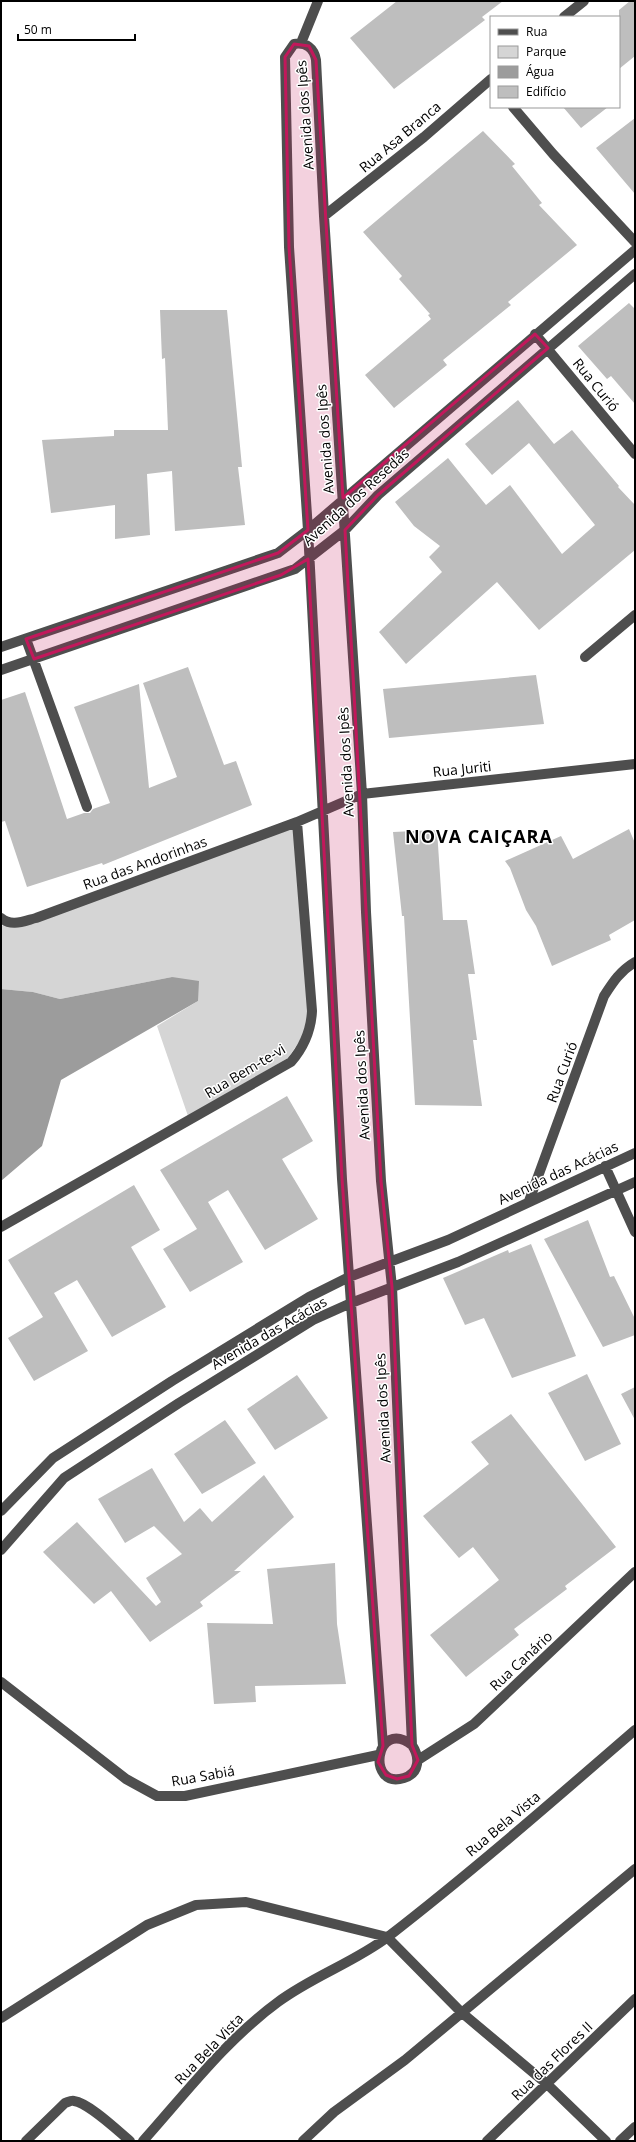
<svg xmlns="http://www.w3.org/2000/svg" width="636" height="2142" viewBox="0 0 636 2142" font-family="'Open Sans',sans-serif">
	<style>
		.green { fill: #d5d5d5 }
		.water { fill: #9c9c9c }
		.building { fill: #bebebe }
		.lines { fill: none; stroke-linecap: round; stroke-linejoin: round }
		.minor { stroke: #4e4e4e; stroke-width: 10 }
		.marked { fill: #c2185b; fill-opacity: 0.2; stroke: #c2185b; stroke-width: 3; stroke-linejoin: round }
		.labels { text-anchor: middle; stroke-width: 3; stroke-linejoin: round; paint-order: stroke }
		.street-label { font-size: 14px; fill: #000; stroke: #fff }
		.district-label { font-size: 18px; font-weight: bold; letter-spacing: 1px; fill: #000; stroke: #fff }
	</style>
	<rect width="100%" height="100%" fill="#fff"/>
	<path class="green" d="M297 824 309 1010 305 1033 288 1058 188 1116 157 1026 198 1001 172 977 60 999 33 992 1 989V926Z"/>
	<path class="water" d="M172 977 199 981 198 1001 61 1080 42 1146 1 1181V989L33 992 60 999Z"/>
	<path class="building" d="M397 1H503L482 17 485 20 394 89 350 38Z
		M630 1H635V56L619 69V10Z
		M563 107H608L581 128Z
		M635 118V194L596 148Z
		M483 131 515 164 512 166 542 203 539 205 577 245 508 302 511 305 443 360 447 365 394 408 365 375 431 319 428 315 430 314 399 279 402 276 363 232Z
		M629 303 635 309V404L611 376 607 379 578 346Z
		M160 310H227L242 467H238L245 525 175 531 172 471 147 474 150 535 115 539V505L51 513 42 440 114 436V430H168L165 358 162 359Z
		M518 400 554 444 572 430 619 486 618 487 635 505V550L539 630 497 582 406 664 379 632 442 572 429 557 440 546 414 526 395 502 448 458 486 505 510 485 562 554 595 525 529 443 492 475 465 444Z
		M188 667 224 765 236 761 252 805 103 865 102 863 27 887 5 821 1 822V700L25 692 67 819 84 813H90L93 809 110 803 74 707 139 684 149 788 177 777 143 683Z
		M536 675 544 724 389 738 383 689Z
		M629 829 635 843V920L609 935 611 940 552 966 536 926 526 910 510 868 505 861 561 836 573 859Z
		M437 830 443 920H467L475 974H468L477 1040H473L482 1106 415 1105 404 916H402L393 832Z
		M287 1096 313 1141 282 1159 318 1219 265 1250 228 1190 208 1202 243 1262 190 1292 163 1249 197 1229 160 1170Z
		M134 1185 160 1230 131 1247 166 1307 112 1337 77 1280 54 1293 88 1351 34 1381 8 1338 43 1317 8 1260Z
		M588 1220 610 1277 614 1276 635 1319V1335L603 1347 544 1239Z
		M531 1244 576 1356 512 1378 484 1318 465 1325 443 1278 508 1250 509 1253Z
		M587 1374 621 1444 585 1461 548 1393Z
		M297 1375 328 1418 275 1450 247 1409Z
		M635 1387V1420L621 1394Z
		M511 1414 616 1547 565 1586 567 1589 514 1629 519 1635 466 1677 430 1635 499 1580 473 1547 459 1558 423 1516 489 1464 471 1442Z
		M225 1420 256 1463 202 1494 174 1454Z
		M152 1468 184 1522 200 1508 212 1522 264 1475 294 1517 234 1571H241L200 1602 203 1606 150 1642 111 1591 94 1604 43 1552 77 1522 156 1606 161 1602 146 1578 182 1554 154 1526 125 1543 98 1499Z
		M335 1563 337 1624 346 1684 255 1686 256 1702 214 1704 207 1623 273 1624 267 1569Z"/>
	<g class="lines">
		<path class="minor" d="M564 17 584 1
			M301 43 318 1
			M513 107 553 154 635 242
			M324 216 424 137 491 79
			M535 334 635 454
			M26 639 87 807
			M1 647 278 553 308 530 635 250
			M585 657 635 615
			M1 670 295 569 345 530 378 495 635 274
			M1 918C11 927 24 921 36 918L297 822 362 794 635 764
			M605 1166 635 1232
			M529 1201 604 996C613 982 620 971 635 962
			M1 1227 291 1062C304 1047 311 1031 312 1011L297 822
			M1 1511 53 1458 172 1381 309 1297 349 1277 448 1240 635 1153
			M1 1550 64 1478 179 1403 313 1320 351 1303 458 1262 635 1182
			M1 1682 126 1779 157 1796H185L378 1755
			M383 1746 342 1179 308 530 289 247 285 57 294 44C306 42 314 48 316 60L324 216 362 794 366 912 381 1181 392 1287 412 1745C420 1757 420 1773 404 1778 366 1790 375 1717 412 1745
			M418 1760 474 1724 635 1572
			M1 2018 147 1925 196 1905 246 1902 387 1937 461 2012 548 2085 606 2141
			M26 2141 65 2103C68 2102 72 2100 74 2101 89 2103 118 2131 130 2141
			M143 2141C186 2093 226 2040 278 2002 313 1976 355 1962 389 1936 474 1870 554 1800 635 1730
			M303 2141 334 2112 405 2060 635 1869
			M487 2141 635 1999
			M620 2141 635 2127"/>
	</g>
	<path class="marked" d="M294 44 309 46 316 60 343 498 535 334 548 348 378 495 345 530 381 1181 392 1287 412 1745 418 1760 409 1776 397 1779 386 1775 378 1762 383 1746 342 1179 308 559 281 575 34 659 26 639 278 553 308 530 289 247 285 57Z"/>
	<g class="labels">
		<g class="street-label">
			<text transform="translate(305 115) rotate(-94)" y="5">Avenida dos Ipês</text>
			<text transform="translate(400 137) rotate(-40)" y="5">Rua Asa Branca</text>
			<text transform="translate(596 385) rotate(51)" y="5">Rua Curió</text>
			<text transform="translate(325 439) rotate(-94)" y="5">Avenida dos Ipês</text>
			<text transform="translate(356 497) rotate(-42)" y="5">Avenida dos Resedás</text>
			<text transform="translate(346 762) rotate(-93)" y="5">Avenida dos Ipês</text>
			<text transform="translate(462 769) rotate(-6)" y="5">Rua Juriti</text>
			<text transform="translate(145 863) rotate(-20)" y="5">Rua das Andorinhas</text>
			<text transform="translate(245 1071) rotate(-31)" y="5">Rua Bem-te-vi</text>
			<text transform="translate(562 1072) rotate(-70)" y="5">Rua Curió</text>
			<text transform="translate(362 1085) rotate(-93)" y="5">Avenida dos Ipês</text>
			<text transform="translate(558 1173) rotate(-25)" y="5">Avenida das Acácias</text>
			<text transform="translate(269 1333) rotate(-30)" y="5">Avenida das Acácias</text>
			<text transform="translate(383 1408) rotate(-93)" y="5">Avenida dos Ipês</text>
			<text transform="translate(521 1661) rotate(-43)" y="5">Rua Canário</text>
			<text transform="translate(203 1776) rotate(-10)" y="5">Rua Sabiá</text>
			<text transform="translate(503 1824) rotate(-40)" y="5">Rua Bela Vista</text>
			<text transform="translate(209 2049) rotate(-46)" y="5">Rua Bela Vista</text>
			<text transform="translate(552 2061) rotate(-44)" y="5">Rua das Flores II</text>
		</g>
		<g class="district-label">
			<text x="479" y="843">NOVA CAIÇARA</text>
		</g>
	</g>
	<rect width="636" height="2142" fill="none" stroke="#000000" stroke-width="4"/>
	<rect x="490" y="16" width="130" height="92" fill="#ffffff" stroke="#999999"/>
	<rect x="498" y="29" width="20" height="6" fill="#4e4e4e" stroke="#999999"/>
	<text x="526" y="36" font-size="12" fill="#000000">Rua</text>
	<rect x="498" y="46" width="20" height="12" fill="#d5d5d5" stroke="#999999"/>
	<text x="526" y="56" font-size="12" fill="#000000">Parque</text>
	<rect x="498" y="66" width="20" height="12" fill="#9c9c9c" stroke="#999999"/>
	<text x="526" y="76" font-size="12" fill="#000000">Água</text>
	<rect x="498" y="86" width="20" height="12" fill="#bebebe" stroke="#999999"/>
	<text x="526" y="96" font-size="12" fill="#000000">Edifício</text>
	<path d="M18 34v6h117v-6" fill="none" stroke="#000000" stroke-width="2"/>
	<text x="24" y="34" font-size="12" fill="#000000" stroke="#ffffff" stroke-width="3" paint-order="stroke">50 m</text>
</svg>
